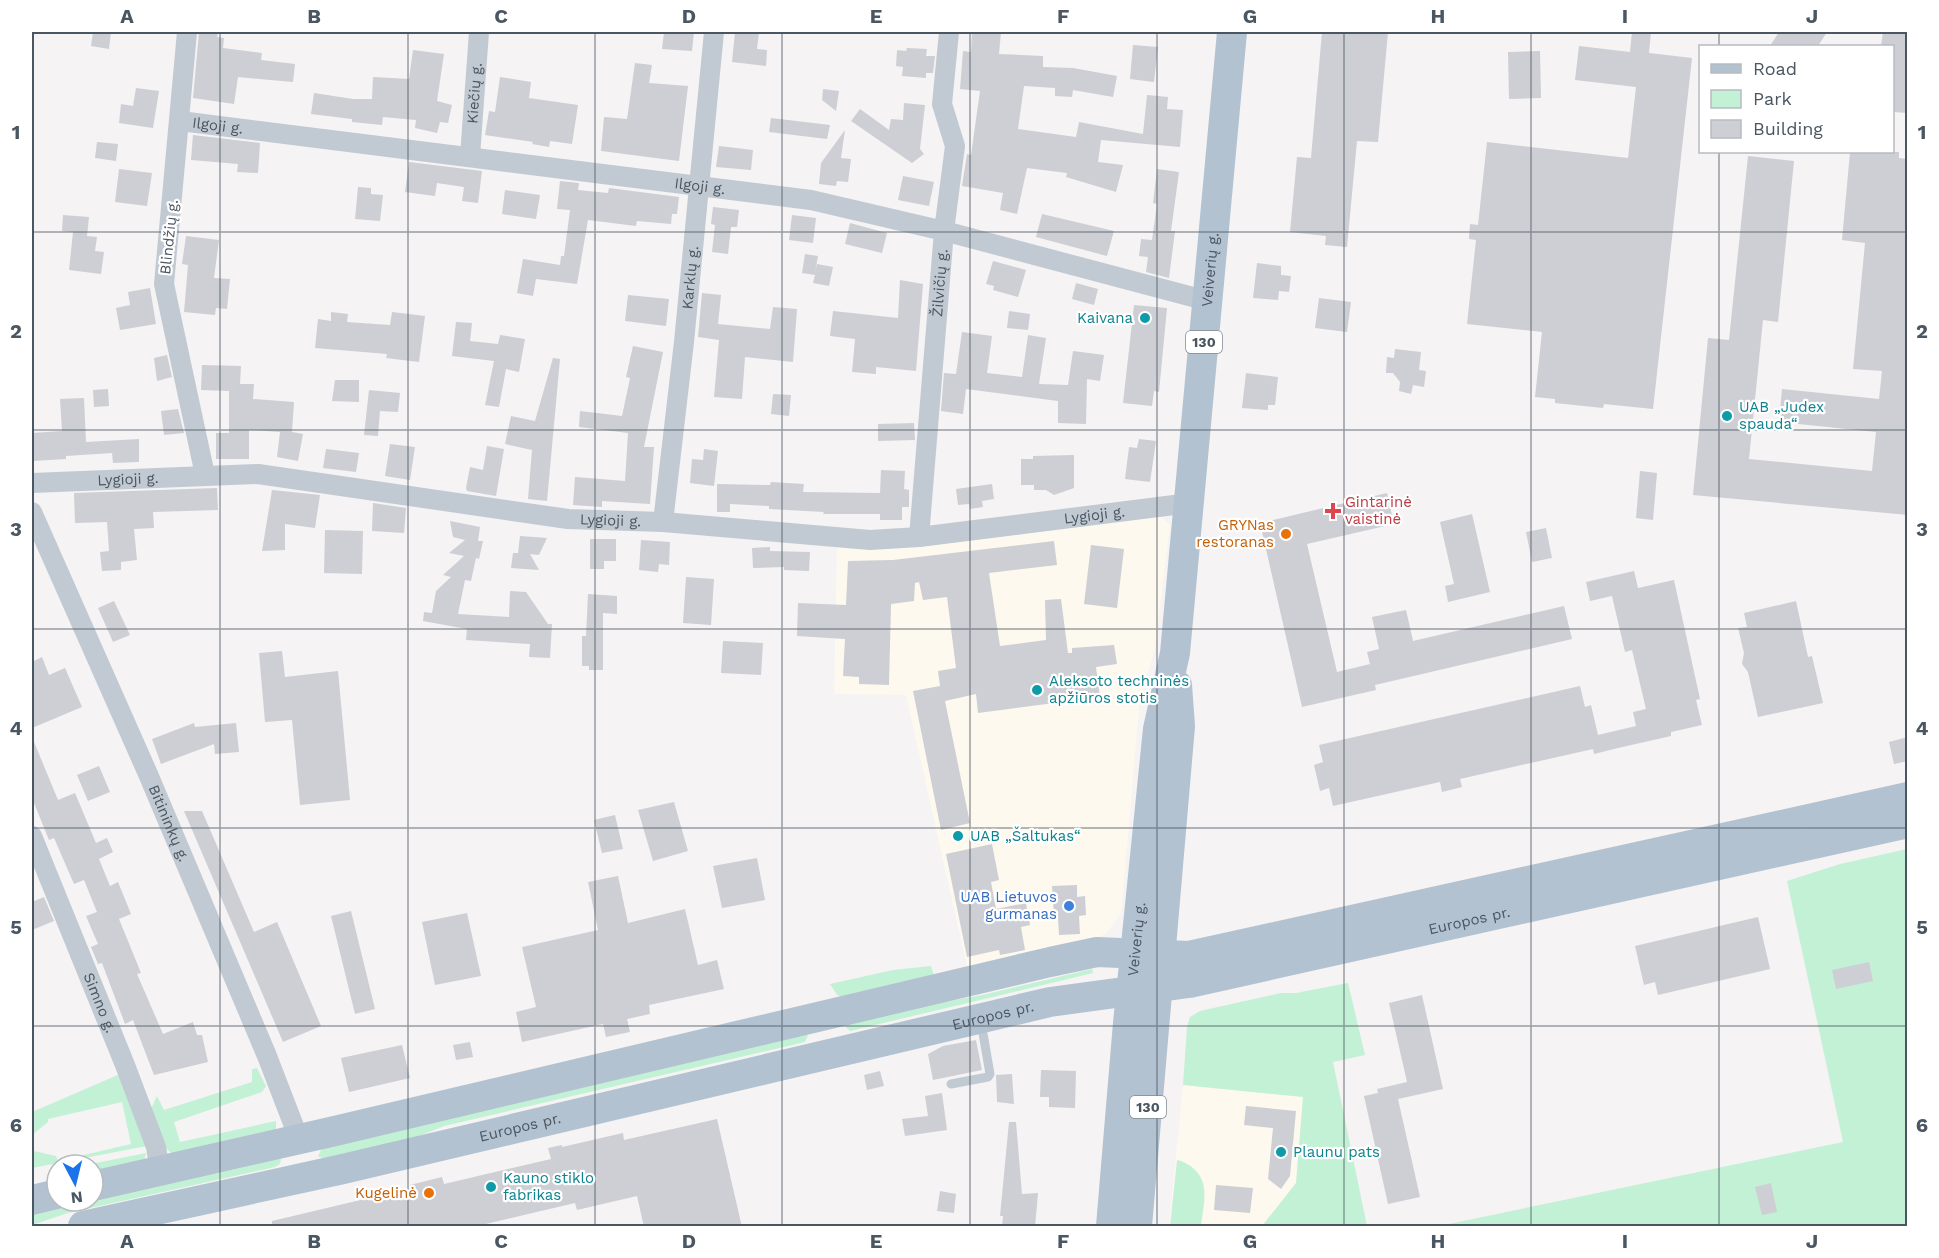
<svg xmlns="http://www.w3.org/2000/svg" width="1939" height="1258" viewBox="0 0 1939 1258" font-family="'Work Sans',sans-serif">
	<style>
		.commercial { fill: #fdf9ef }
		.green { fill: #c3f1d5 }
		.building { fill: #cdcfd5 }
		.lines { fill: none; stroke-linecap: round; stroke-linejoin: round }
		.service { stroke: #c1cad2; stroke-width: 9 }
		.minor { stroke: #c1cad2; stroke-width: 20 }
		.primary { stroke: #b3c2d1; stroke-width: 30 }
		.grid { fill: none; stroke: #4a5661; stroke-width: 1.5; stroke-opacity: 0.55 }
		.culture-dot { fill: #0f9aa8; stroke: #fff; stroke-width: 2 }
		.health-dot { fill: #e0444e; stroke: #fff; stroke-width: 2 }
		.food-dot { fill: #e8710a; stroke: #fff; stroke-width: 2 }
		.shop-dot { fill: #3f7fe0; stroke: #fff; stroke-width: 2 }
		.labels { text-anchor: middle; stroke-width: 4.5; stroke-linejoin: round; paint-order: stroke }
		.shield { fill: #fff; stroke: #808990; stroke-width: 1.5 }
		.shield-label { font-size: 14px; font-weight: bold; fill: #4a5661 }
		.street-label { font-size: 15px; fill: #4a5661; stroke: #fff }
		.culture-label { font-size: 15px; fill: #0d838f; stroke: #fff; text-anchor: start }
		.health-label { font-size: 15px; fill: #be3a42; stroke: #fff; text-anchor: start }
		.food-label { font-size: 15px; fill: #c56008; stroke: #fff; text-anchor: end }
		.shop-label { font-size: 15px; fill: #366cbe; stroke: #fff; text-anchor: end }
		.neatline { fill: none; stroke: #4a5661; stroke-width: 2 }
		.grid-label { font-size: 20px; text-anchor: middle; font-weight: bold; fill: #4a5661 }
	</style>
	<rect width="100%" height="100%" fill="#f5f3f3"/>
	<path class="commercial" d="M1151 514 1162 517 1170 525 1155 649 1140 699 1121 914 1107 932 1089 945 968 972 906 695 834 694 837 546Z
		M1183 1085 1303 1097 1296 1183 1262 1226H1169Z"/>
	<path class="green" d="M1907 849V1226H1439L1843 1142 1787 881 1840 864Z
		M931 966 935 979 849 1000 837 995 830 984 893 970Z
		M1092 969 1093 973 850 1031 846 1027 848 1020 982 995Z
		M1348 983 1365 1055 1333 1062 1367 1226H1262L1296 1183 1303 1097 1183 1085 1187 1027 1190 1017 1200 1011 1281 993H1296Z
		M803 1031 808 1035 805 1042 444 1126 409 1140 327 1160 318 1156 323 1146Z
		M257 1068 266 1086 262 1092 174 1122 180 1142 276 1121V1131L172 1154 164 1146 151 1109 157 1096 164 1110 252 1082V1069Z
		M120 1074 147 1146 32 1168V1152L34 1151 56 1156 58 1161 131 1144 122 1102 48 1119V1122L32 1135V1112Z
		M146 1153 144 1161 94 1171 93 1165 91 1164Z
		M278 1157 281 1159 280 1164 275 1167 68 1213 32 1225V1211L75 1201H93V1197Z
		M1177 1160C1183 1161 1188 1164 1193 1168 1211 1183 1203 1206 1201 1226H1170Z"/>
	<path class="building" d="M93 32H111L109 49 91 46Z
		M199 32H218L217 37 224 38 223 48 262 53 261 60 295 64 293 82 238 77 234 104 193 98Z
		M664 32H694L692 51 662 49Z
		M735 32H759L757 49 767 50 766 66 732 62Z
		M972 32H1001L999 54 1043 56V67L1073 68 1117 76 1113 97 1073 90 1072 97 1055 96V88L1024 86 1018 129 1076 137 1079 122 1143 134 1147 95 1168 97 1167 109 1183 110 1180 147 1101 140 1098 162 1123 165 1116 192 1066 177 1067 173 1027 168 1017 214 1000 210 1003 193 962 186 967 154 971 155 980 91 960 89 963 51 971 52Z
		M1322 32H1388L1378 142 1357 141 1347 247 1325 245 1326 236 1290 232 1297 157 1311 158Z
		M1632 32H1651L1649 53 1692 58 1653 409 1604 404 1603 408 1555 403V399L1535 397 1542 332 1467 324 1476 240 1469 239 1470 224 1478 225 1487 142 1628 158 1636 87 1575 80 1579 46 1630 52Z
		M1779 32H1827L1818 46H1770Z
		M1883 32H1908V113L1893 112V46H1881Z
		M1133 45 1158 47 1154 82 1130 79Z
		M907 48 927 49 926 56H935L933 73H926V78L902 76 903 67 896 66 897 50 906 51Z
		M413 50 444 54 437 101 452 105 448 123 440 122 437 133 415 128 416 120 383 117 382 125 352 122V119L311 114 314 93 353 99H372L373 77 409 79Z
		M1540 51 1541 98 1509 99 1508 52Z
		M635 63 652 65 649 83 688 86 679 161 601 151 604 117 627 119Z
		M500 77 531 82 529 98 578 105 572 144 550 141 549 147 532 144 533 142 485 135 489 111 495 112Z
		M136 88 159 91 153 128 119 123 121 104 133 106Z
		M823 89 839 91 836 111 822 100Z
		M904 103 925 105 920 149 924 154 912 163 851 121 860 109 889 130 891 119 903 120Z
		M771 118 830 125 827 139 769 132Z
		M845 130 841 158 851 159 848 182 837 181 836 186 819 184 821 163Z
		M193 135 260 143 258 173 237 172 238 164 191 160Z
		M97 142 118 144 116 161 95 158Z
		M719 146 753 150 751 170 716 167Z
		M1850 152H1899V158L1908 159V515L1693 495 1708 338 1729 340 1748 156 1794 161 1778 322 1763 320 1749 459 1872 471 1876 432 1779 422 1782 389 1879 399 1882 371 1853 369 1865 243 1842 240Z
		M409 162 482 171 478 203 462 201 464 187 437 183 435 196 405 192Z
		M119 169 152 173 147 206 115 202Z
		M1157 169 1179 172 1171 231H1175L1169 278 1146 272 1148 257 1139 256 1141 239 1152 240 1157 204 1153 203Z
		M903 176 934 182 929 206 898 200Z
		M560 181 579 183 578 190 608 193 609 188 679 197 677 214H672L671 224 637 221 636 226 588 220 577 284 536 279 533 296 517 293 523 259 560 265 561 256H564L570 210 557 209Z
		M358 187 371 188V194L383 195 380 221 355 219Z
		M505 190 540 195 536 219 502 214Z
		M713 207 739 210 737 227H731L728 254 712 252 715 225 711 224Z
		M1042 214 1114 231 1107 256 1036 237Z
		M63 215 89 217 87 236 97 237 95 251 104 252 101 274 69 270 73 232 62 231Z
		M792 215 816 218 813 243 789 240Z
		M850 223 887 233 882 253 845 244Z
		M186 236 219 240 214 278 230 279 227 309 216 308 215 315 184 312 188 265 182 264Z
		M805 254 818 256 815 273 817 264 833 267 829 286 813 283 815 275 802 273Z
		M993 261 1026 270 1018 297 993 290 994 286 986 284Z
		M1257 263 1281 266V275L1291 276 1289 292 1279 291 1278 300 1253 298Z
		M900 280 923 284 916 371 876 367V374L852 372 855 339 830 336 833 311 898 318Z
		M1076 283 1098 289 1094 305 1072 299Z
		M150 288 156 324 120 330 116 308 130 305 128 292Z
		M702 293 721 295 718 324 770 329 773 307 797 309 793 362 745 357 742 399 714 397 719 340 698 337Z
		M628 295 669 299 666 326 625 321Z
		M1319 298 1351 302 1347 332 1315 328Z
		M1134 305 1167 308 1159 392 1154 391 1152 406 1123 403Z
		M1009 311 1030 314 1028 330 1007 328Z
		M331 312 348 314 347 322 390 325 392 312 425 316 419 362 386 358 387 354 315 348 318 319 331 321Z
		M456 322 472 323 470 341 498 344 500 335 525 339 519 372 506 369 499 407 485 405 494 361 452 356Z
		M962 332 992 336 987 373 1022 377 1028 335 1046 338 1039 384 1068 385 1073 351 1104 355 1100 381 1087 379 1086 424 1058 423V401L966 389 963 414 941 411 944 373 956 374Z
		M633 346 663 352 644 447H654L650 504 602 501V507L573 505 575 477 625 481 628 433 579 427 580 411 622 416 630 378 626 377Z
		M1395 349 1421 352 1419 370 1426 371 1424 387 1413 385 1411 394 1399 391 1400 382 1393 373H1386L1387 357 1394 358Z
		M167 355 172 377 157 381 154 358Z
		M553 358 560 359 547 501 528 499 532 450 505 444 511 416 535 421Z
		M202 365 241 366 240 384H254L253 399 294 402 292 432 303 434 298 461 277 457 280 432 249 430V459H216V433H229V391L201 390Z
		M1246 373 1278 377 1275 405H1268V410L1242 408Z
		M335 380H359V402L332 401Z
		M108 389 109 406 94 407 93 390Z
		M369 390 400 393 398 412 380 411 378 436 364 435Z
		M773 394 791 395 789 416 771 414Z
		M84 398 86 442 139 439V462L113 463 112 453 66 456V459L33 461 32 433 62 431 60 399Z
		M178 409 184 433 164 435 161 411Z
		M914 423 915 440 878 441V424Z
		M1139 439 1156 441 1150 482 1125 479 1129 447 1137 448Z
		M390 444 415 447 410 480 385 476Z
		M487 446 504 449 496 496 467 491 466 488 470 467 483 470Z
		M326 449 359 453 356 472 323 468Z
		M704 449 718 451 714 486 690 483 692 459 703 460Z
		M1074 455V488L1054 495 1046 490H1034V485H1021V459H1033V456Z
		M881 470 905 471 904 489 909 490V507H902V520H880V514H823L824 512 769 509V506L730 504V512H717V484L770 485 771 482 804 484 803 492 880 493Z
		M1640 471 1657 473 1653 520 1636 518Z
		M992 484 994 499 982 501 983 507 970 509 969 504 958 505 956 489Z
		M217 488 218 510 153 512 154 528 134 529 137 560 121 562V570L102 571 100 552 109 551 107 522 75 523 74 493Z
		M272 490 320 495 315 528 285 524V550L262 551Z
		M1387 493 1394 524 1307 544 1337 672 1370 664 1367 652 1379 649 1372 617 1406 610 1413 641 1564 606 1572 639 1375 685 1376 690 1302 707 1260 523Z
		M373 503 406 508 404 533 372 531Z
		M1472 514 1490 592 1448 602 1445 586 1454 584 1440 522Z
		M450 521 480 527 478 541H483L479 559 476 558 471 581 465 580 458 614 509 617 510 591 526 592 548 624H552L550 658 529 657 530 644 466 640 467 629 423 621 424 612 432 613 436 591 451 577 443 575 464 556 449 553 465 540 453 537Z
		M1546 528 1552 558 1532 562 1526 532Z
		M325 530 363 531 362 574 324 573Z
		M520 536 547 538 539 555 530 554 539 570 511 568 513 553H518Z
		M590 539H616V561H604V569H590Z
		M641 540 670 542 669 565 659 564 658 572 639 570Z
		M1054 541 1057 565 989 573 1000 646 1046 640 1045 600 1061 599 1068 653H1072V648L1114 645 1117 664 1096 667 1100 697 978 713 976 694 945 701 970 823 941 830 913 691 940 686 938 671 956 668 947 597 923 600 919 582 915 583 914 601 891 604 889 685 859 684V677L843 676 845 639 797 636 798 603 846 605 848 561 893 560Z
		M1091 545 1124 549 1117 608 1084 604Z
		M770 547V551L810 552 809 571 784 570V567L753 568 752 548Z
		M1634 571 1638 588 1674 580 1700 699 1696 700 1702 725 1671 732V736L1618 748 1594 754 1593 749 1460 779 1462 787 1442 792 1440 782 1333 806 1329 788 1320 791 1314 765 1323 762 1319 745 1580 686 1585 707 1591 705 1598 735 1636 726 1633 712 1646 709 1632 650 1625 652 1612 596 1590 601 1586 582Z
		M686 577 714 579 711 625 683 623Z
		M588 594 617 596V614L603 613V670H589V666H582V636H586Z
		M114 601 130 635 113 642 98 608Z
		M1796 601 1808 657 1812 656 1823 703 1758 717 1748 672 1742 664 1744 653 1738 628 1747 627 1744 613Z
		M723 641 763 643 761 675 721 673Z
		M282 651 285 677 338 671 350 800 300 805 292 720 265 722 259 653Z
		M42 657 49 675 65 668 82 707 32 728V662Z
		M194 723 195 727 236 723 239 752 215 754 214 744 161 764 152 739Z
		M32 737 58 800 75 793 96 843 107 838 113 852 99 859 110 886 118 882 131 914 119 919 141 973 137 974 163 1034 193 1022 197 1035H202L208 1062 154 1075 133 1020 125 1024 102 963 98 964 91 947 98 944 86 916 97 912 84 880 74 884 54 838 49 840 32 798Z
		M1908 737V761L1894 764 1889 742Z
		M99 766 110 792 88 801 77 775Z
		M674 802 688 851 653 861 638 810Z
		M184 811H202L254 932 277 922 321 1026 283 1042Z
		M615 815 623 849 602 853 594 820Z
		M992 844 999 880 991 882 996 909 1026 903 1030 925 1021 927 1025 950 1000 955 999 950 967 957 946 854Z
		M757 858 765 900 722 908 713 866Z
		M618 876 628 923 685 909 698 965 717 960 724 989 649 1005 650 1014 627 1019 630 1032 606 1037 603 1024 522 1042 516 1012 536 1007 522 947 598 930 588 882Z
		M1077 885V897L1085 896 1086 915 1079 916 1080 934 1059 935 1058 917H1054L1052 886Z
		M44 897 54 921 32 930V902Z
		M351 911 375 1009 355 1014 331 916Z
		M467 913 481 976 435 985 422 922Z
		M1758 917 1770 969 1658 995 1655 982 1644 985 1635 946Z
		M1869 962 1873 981 1836 989 1832 970Z
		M1422 995 1443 1089 1398 1099 1420 1197 1388 1204 1364 1096 1378 1093 1377 1089 1407 1082 1389 1003Z
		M976 1040 982 1070 933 1080 928 1054 943 1046Z
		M470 1042 473 1057 456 1060 453 1045Z
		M402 1045 410 1078 349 1092 341 1058Z
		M1041 1070 1076 1071 1075 1108 1049 1107V1097H1040Z
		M880 1071 884 1086 867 1090 864 1075Z
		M1012 1074 1014 1104 997 1102 996 1075Z
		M942 1093 947 1130 905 1136 902 1119 928 1116 925 1096Z
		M1246 1106 1296 1111 1290 1176 1281 1189 1268 1179 1273 1128 1244 1125Z
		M717 1119 742 1227H644L637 1196 577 1210 575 1203 473 1227H272V1221L411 1188 410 1185 442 1177 444 1184 551 1159 548 1148 562 1145V1147L623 1133 624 1140Z
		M1009 1122H1016L1022 1194 1038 1193 1035 1227H1002L1003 1216H1000Z
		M1771 1183 1777 1212 1762 1215 1755 1187Z
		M1216 1185 1253 1188 1250 1213 1214 1210Z
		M940 1191 956 1194 954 1213 937 1211Z"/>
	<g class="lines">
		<path class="service" d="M951 1084 988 1077 990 1074 981 1022"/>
		<g class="minor">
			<path d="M187 32 164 284 205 475"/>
			<path id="s1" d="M180 121 811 200 944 231 1208 301"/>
			<path id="s2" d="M470 156 479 32"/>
			<path id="s3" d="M32 483 258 474 568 519 663 522 870 540 919 537 1190 503"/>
			<path id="s4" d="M32 512 148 774 267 1056 299 1139"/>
			<path id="s5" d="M663 522 684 342 714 32"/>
			<path id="s6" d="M919 537 944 231 955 146 942 104 949 32"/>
			<path id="s7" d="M32 836 125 1065 156 1147 160 1171"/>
		</g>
		<g class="primary">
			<path d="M93 1186 335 1131 1050 962 1097 952 1189 956 1908 797"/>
			<path d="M32 1200 57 1194"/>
			<path id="s8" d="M83 1226 343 1169 1050 1002 1189 983 1908 823"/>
			<path id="s9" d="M1111 1226 1128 1023 1158 729 1175 653 1232 32"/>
			<path d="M1137 1226 1180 726 1177 685"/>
		</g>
	</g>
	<path class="grid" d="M220 32V1226M408 32V1226M595 32V1226M782 32V1226M970 32V1226M1157 32V1226M1344 32V1226M1531 32V1226M1719 32V46M1719 152V1226M32 232H1908M32 430H1908M32 629H1908M32 828H1908M32 1026H1908"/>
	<g class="culture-dot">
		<circle cx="1145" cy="318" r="6"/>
		<circle cx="1727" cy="416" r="6"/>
		<circle cx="1037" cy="690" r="6"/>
		<circle cx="958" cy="836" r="6"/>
		<circle cx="1281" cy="1152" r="6"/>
		<circle cx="491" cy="1187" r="6"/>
	</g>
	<path class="health-dot" d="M1330 502h6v6h6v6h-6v6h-6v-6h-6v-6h6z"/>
	<g class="food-dot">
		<circle cx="1286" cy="534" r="6"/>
		<circle cx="429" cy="1193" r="6"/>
	</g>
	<circle class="shop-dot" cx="1069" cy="906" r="6"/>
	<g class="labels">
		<g class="shield">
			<rect x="1186" y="331" width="36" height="22" rx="4.5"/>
			<rect x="1130" y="1096" width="36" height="22" rx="4.5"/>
		</g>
		<g class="shield-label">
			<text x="1204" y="347">130</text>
			<text x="1148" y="1112">130</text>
		</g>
		<g class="street-label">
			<text dy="5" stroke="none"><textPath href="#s2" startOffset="63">Kiečių g.</textPath></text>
			<text dy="5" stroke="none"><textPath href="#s1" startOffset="38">Ilgoji g.</textPath></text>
			<text dy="5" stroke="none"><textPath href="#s1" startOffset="524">Ilgoji g.</textPath></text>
			<text transform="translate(169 237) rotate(-84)" y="5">Blindžių g.</text>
			<text dy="5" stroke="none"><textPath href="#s9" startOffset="962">Veiverių g.</textPath></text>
			<text dy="5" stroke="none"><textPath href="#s5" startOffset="246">Karklų g.</textPath></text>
			<text dy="5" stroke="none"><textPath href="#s6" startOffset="255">Žilvičių g.</textPath></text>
			<text dy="5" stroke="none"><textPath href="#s3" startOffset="96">Lygioji g.</textPath></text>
			<text dy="5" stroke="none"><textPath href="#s3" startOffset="1068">Lygioji g.</textPath></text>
			<text dy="5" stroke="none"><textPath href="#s3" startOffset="582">Lygioji g.</textPath></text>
			<text dy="5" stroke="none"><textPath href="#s4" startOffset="340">Bitininkų g.</textPath></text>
			<text dy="5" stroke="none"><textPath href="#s8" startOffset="1420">Europos pr.</textPath></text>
			<text dy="5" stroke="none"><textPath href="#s9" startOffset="288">Veiverių g.</textPath></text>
			<text dy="5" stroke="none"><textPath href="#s7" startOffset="180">Simno g.</textPath></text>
			<text dy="5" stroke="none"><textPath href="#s8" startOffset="934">Europos pr.</textPath></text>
			<text dy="5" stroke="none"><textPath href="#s8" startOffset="448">Europos pr.</textPath></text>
		</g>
		<g class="culture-label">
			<text x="1133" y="323" text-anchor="end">Kaivana</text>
			<text x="1739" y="412">UAB „Judex<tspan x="1739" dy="17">spauda“</tspan></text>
			<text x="1049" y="686">Aleksoto techninės<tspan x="1049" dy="17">apžiūros stotis</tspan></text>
			<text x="970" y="841">UAB „Šaltukas“</text>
			<text x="1293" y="1157">Plaunu pats</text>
			<text x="503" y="1183">Kauno stiklo<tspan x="503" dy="17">fabrikas</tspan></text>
		</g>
		<g class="health-label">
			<text x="1345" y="507">Gintarinė<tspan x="1345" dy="17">vaistinė</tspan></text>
		</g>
		<g class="food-label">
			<text x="1274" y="530">GRYNas<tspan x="1274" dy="17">restoranas</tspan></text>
			<text x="417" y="1198">Kugelinė</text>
		</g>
		<g class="shop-label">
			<text x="1057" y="902">UAB Lietuvos<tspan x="1057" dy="17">gurmanas</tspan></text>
		</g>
	</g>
	<rect width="1939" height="1258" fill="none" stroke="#ffffff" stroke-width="66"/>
	<rect x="1699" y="45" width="195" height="108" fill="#ffffff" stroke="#b7bbc0" stroke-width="1.5"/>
	<rect x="1711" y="64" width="30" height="9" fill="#b3c2d1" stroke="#b7bbc0" stroke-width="1.5"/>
	<text x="1753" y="75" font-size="18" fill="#4a5661">Road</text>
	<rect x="1711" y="90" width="30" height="18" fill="#c3f1d5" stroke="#b7bbc0" stroke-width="1.5"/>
	<text x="1753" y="105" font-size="18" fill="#4a5661">Park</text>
	<rect x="1711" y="120" width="30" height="18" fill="#cdcfd5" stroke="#b7bbc0" stroke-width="1.5"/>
	<text x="1753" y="135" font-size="18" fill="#4a5661">Building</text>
	<g transform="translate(75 1183) rotate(173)"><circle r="28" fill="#ffffff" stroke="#b7bbc0" stroke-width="1.5"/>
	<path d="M0-4.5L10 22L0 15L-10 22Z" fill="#1a73e8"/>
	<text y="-9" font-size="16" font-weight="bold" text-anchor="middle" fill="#4a5661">N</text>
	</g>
	<rect x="33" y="33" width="1873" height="1192" class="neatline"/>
	<g class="grid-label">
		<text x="127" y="23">A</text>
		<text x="314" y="23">B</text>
		<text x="501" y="23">C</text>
		<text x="689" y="23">D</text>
		<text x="876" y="23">E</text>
		<text x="1063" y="23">F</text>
		<text x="1250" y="23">G</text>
		<text x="1438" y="23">H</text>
		<text x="1625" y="23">I</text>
		<text x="1812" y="23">J</text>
		<text x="16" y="139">1</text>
		<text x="1922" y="139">1</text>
		<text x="16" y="338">2</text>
		<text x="1922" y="338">2</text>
		<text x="16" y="536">3</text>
		<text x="1922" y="536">3</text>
		<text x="16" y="735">4</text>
		<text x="1922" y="735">4</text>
		<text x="16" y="934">5</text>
		<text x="1922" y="934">5</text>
		<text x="16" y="1132">6</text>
		<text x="1922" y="1132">6</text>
		<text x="127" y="1248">A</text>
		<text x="314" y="1248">B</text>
		<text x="501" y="1248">C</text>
		<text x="689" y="1248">D</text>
		<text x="876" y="1248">E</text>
		<text x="1063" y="1248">F</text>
		<text x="1250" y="1248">G</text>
		<text x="1438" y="1248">H</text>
		<text x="1625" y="1248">I</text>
		<text x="1812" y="1248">J</text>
	</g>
</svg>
